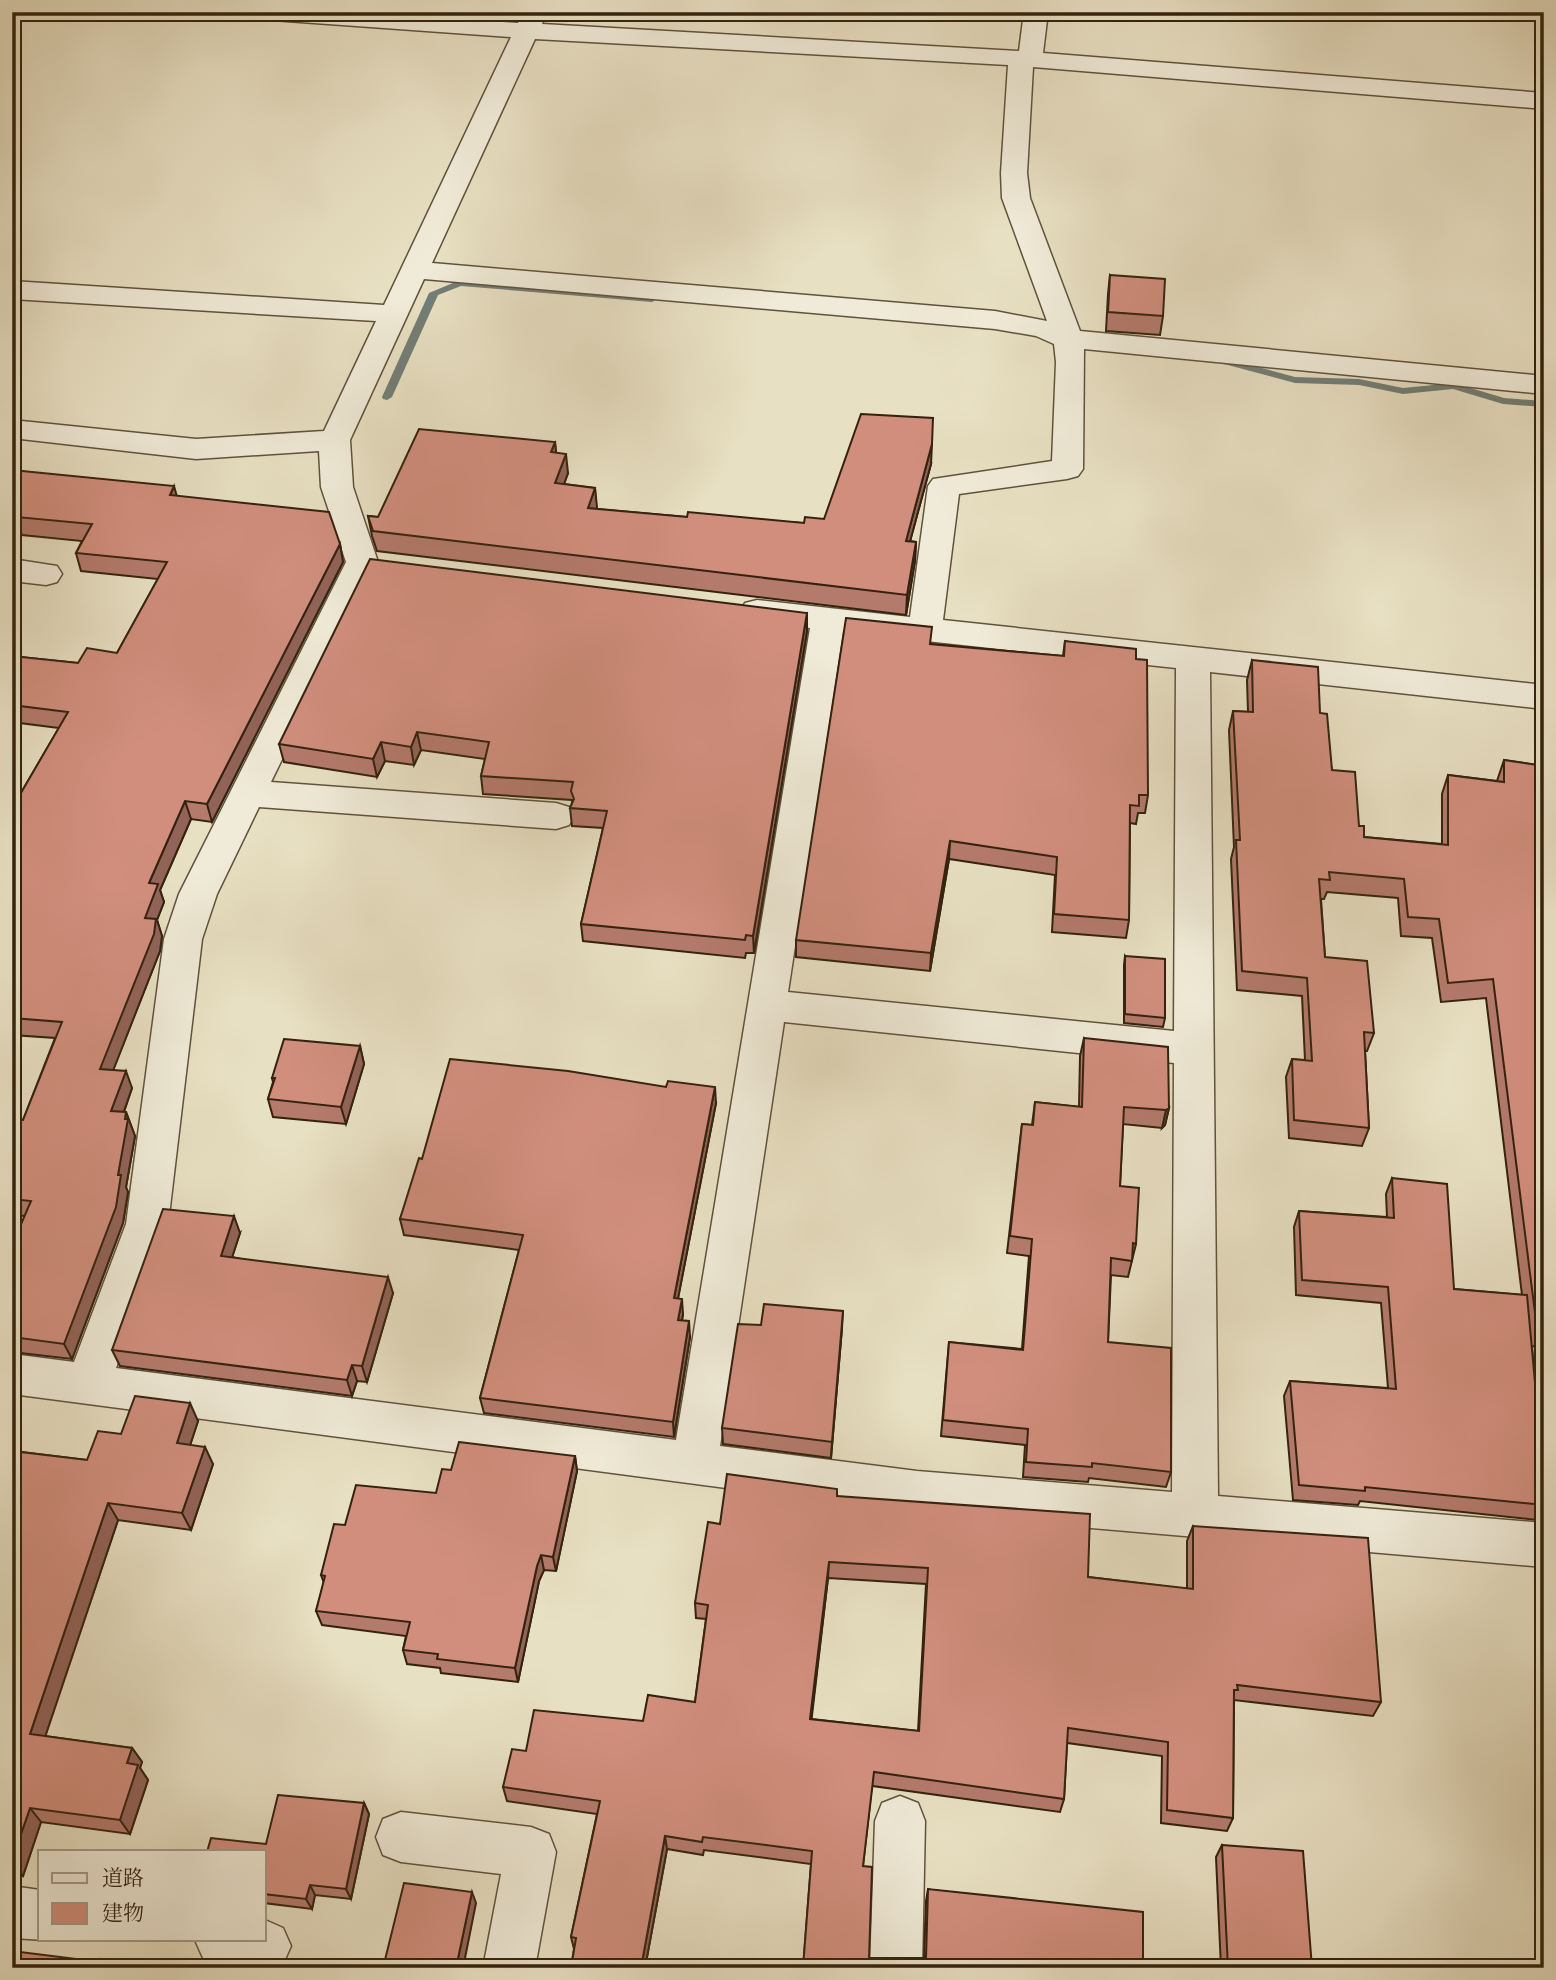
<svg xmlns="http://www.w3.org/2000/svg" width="1556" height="1980" viewBox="0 0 1556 1980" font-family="Alegreya,'Noto Serif JP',serif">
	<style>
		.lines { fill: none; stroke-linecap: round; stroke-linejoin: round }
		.stream { fill: #727e77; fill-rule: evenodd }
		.minor-casing { stroke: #61523c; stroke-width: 3 }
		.minor { fill: #f0ebd8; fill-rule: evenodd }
		.wall { fill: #b47a6c; stroke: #34220f; stroke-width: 2; fill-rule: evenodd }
		.shaded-wall { fill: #926358; stroke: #34220f; stroke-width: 2 }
		.building { fill: #d18e7d; stroke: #34220f; stroke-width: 2; fill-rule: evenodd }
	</style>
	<rect width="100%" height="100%" fill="#e8e0c3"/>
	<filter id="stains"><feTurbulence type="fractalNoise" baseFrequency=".00286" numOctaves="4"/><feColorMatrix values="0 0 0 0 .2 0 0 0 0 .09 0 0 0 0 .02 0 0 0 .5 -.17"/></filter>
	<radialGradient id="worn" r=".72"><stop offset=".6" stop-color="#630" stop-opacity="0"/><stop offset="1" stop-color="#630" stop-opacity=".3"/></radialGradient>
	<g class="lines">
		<path class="stream" d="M460 280 652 296 657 299 652 302 461 286 438 295 392 397 387 400 383 399 382 397 429 293Z
			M1228 359 1295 377 1359 379 1403 388 1454 383 1504 398 1544 401V407L1503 404 1453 389 1403 394 1359 385 1295 383 1224 364 1223 362Z"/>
		<defs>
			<path id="minor" d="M246 12H365L518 23 523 12H547L542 24 1019 51 1024 12H1048L1043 53 1544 93V109L1033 67 1027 173 1030 198 1080 331 1544 376V394L1084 349 1083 469 1078 476 1067 479 959 494 943 620 1544 685V709L1210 672 1218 1496 1544 1523V1567L917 1513 12 1394V1354L74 1362 126 1224 164 939 179 894 346 562 321 487 319 451 196 459 12 438V420L196 439 324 431 376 321 12 299V281L384 305 511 37 258 19 249 17ZM535 39 1008 65 1001 173 1002 198 1047 321 995 311 432 263ZM424 279 995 329 1036 336 1054 344 1056 362 1052 461 933 479 928 486 910 617 757 600 745 603 740 611 745 619 810 628 676 1440 116 1368 168 1224 202 939 217 894 259 807 556 829 569 825 574 816 569 807 556 803 271 782 378 562 353 487 350 440ZM843 632 1176 668 1174 1031 788 992ZM784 1022 1174 1063 1172 1492 917 1471 720 1446Z
				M12 559 57 566 62 574 57 582 46 585 12 581Z
				M900 1796 918 1803 925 1821 922 1968H870L875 1821 882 1803Z
				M401 1812 531 1827 549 1834 556 1852 535 1968H483L501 1874 401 1862 383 1855 376 1837 383 1819Z
				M12 1886 40 1890V1940H45L12 1938Z
				M265 1920 283 1928 291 1946 283 1964C260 1974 226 1968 203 1958L195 1940H264Z"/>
		</defs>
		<use href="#minor" class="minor-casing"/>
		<use href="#minor" class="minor"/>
	</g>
	<path class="wall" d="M1110 275 1163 316 1160 335 1106 331 1108 294Z
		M555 442 556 453 568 473 564 484 595 488 596 509 687 517 804 523 824 519 931 464 910 541 916 542 915 561 906 615 377 551 372 536 368 516 378 517Z
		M12 470 177 496 340 544 343 562 212 822 191 819 160 890 164 902 157 920 162 936 160 951 113 1070 132 1088 124 1112H126L135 1136 126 1187 128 1192 123 1223 72 1359 12 1352V1245L25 1216 12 1215V1119L23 1120 55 1038 12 1035V802L18 798 59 728 12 722V656L78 663 117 653 158 579 81 571 76 553 82 541 22 535 21 532 12 530Z
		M807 613V631L754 953H746L745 958 583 941 581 924 603 828 572 826 570 808 572 803V800L483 794 481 776 485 759 421 750 414 765 385 761 377 777 284 762 279 744Z
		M1065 641 1136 659 1148 795 1145 813H1138L1136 824 1130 823 1129 920 1126 938 1052 932 1055 875 949 859 930 971 796 957V940L931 644 1063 656Z
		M1252 660 1320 713 1332 770 1364 837 1442 844V794L1448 775 1497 781 1504 760 1544 766V1347L1532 1346 1544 1482V1509L1537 1520 1360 1501 1358 1505 1293 1500 1284 1396 1290 1381 1388 1388 1381 1303 1296 1295 1294 1227 1299 1211 1387 1217 1386 1194 1392 1178 1454 1289 1522 1295 1486 998 1441 1002 1432 938 1401 936 1398 898 1327 892 1324 899H1321L1325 957 1374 1033 1367 1051H1365L1369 1128 1362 1146 1289 1138 1286 1077 1292 1059 1305 1060 1302 996 1237 990 1231 859 1234 847 1229 730 1233 711 1248 712 1247 680Z
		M1125 956 1165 1018 1163 1027 1124 1023V965Z
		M1084 1038 1169 1108 1165 1125 1162 1128 1123 1124 1120 1186 1136 1244 1128 1277 1111 1275 1108 1342 1171 1472 1166 1487 1089 1478 1088 1482 1023 1477 1025 1445 941 1436 949 1342 1022 1349 1029 1256 1007 1253 1022 1124 1032 1125 1035 1102 1079 1107 1080 1056Z
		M360 1046 364 1064 346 1124 273 1117 268 1099 273 1082 272 1078Z
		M716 1103 678 1298 683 1314 682 1321 690 1337 674 1437 484 1413 480 1398 519 1250 404 1235 400 1219 422 1159Z
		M240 1233 232 1257 393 1293 367 1382 357 1381 352 1396 120 1366 112 1350Z
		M761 1325 842 1328 831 1458 723 1444 722 1428Z
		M198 1421 190 1445 213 1464 191 1530 118 1520 45 1736 132 1748 142 1762 140 1768 148 1780 130 1834 41 1822 23 1876 12 1875V1451L87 1460 121 1434Z
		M575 1456 577 1471 556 1571 544 1570 539 1581 518 1682 441 1673 440 1668 407 1664 403 1650 406 1636 322 1625 316 1611 324 1583 321 1575 345 1525 436 1493 451 1470Z
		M837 1496 1088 1577 1187 1589V1541L1193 1526 1381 1702 1373 1716 1234 1700 1233 1818 1227 1831 1161 1823 1162 1756 1067 1743 1064 1799 1060 1812 872 1786 863 1866 869 1958H924L926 1901 928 1889 1143 1968H803L811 1864 704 1850 703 1855 667 1849 645 1968H571L574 1949 571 1937 597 1814 507 1801 503 1787 526 1751 643 1721 695 1702 706 1619 696 1618 695 1603 720 1524ZM828 1578 926 1584 918 1731 811 1719Z
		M364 1803 369 1814 351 1899 315 1895 312 1909 264 1903V1852L266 1844Z
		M1222 1845 1312 1968H1221L1216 1857Z"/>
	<path class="shaded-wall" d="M555 442 557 461 551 452Z
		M932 444 931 464 905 560 906 541Z
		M566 454 568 473 557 503 555 483Z
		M174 486 179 504 170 495Z
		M595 488 597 507 590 528 588 508Z
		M916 542 915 561 906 615 907 595Z
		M340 544 343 562 212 822 207 804Z
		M807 613V631L754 953 753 936Z
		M417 732 421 750 414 765 411 747Z
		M381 742 385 761 377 777 373 759Z
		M185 801 191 819 160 890 164 902 157 920 162 936 160 951 107 1086 100 1069 145 918 149 883Z
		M950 841 949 859 930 971 931 953Z
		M360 1046 364 1064 346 1124 341 1107Z
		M126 1071 132 1088 118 1128 111 1111Z
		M715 1087 716 1103 675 1314 674 1298Z
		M1169 1108 1165 1125 1162 1128 1166 1110Z
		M126 1112 135 1136 126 1187 128 1192 123 1223 72 1359 64 1344 118 1175Z
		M234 1216 240 1233 227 1273 221 1256Z
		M388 1277 393 1293 367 1382 362 1366Z
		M682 1299 683 1314 679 1336 678 1320Z
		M843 1311 842 1328 831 1458 832 1442Z
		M689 1321 690 1337 674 1437 673 1422Z
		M352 1365 357 1381 352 1396 347 1380Z
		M190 1403 198 1421 185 1461 177 1443Z
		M205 1447 213 1464 191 1530 182 1513Z
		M575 1456 577 1471 556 1571 553 1557Z
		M108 1503 118 1520 41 1749 30 1734Z
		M541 1555 544 1570 539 1581 518 1682 515 1668 537 1566Z
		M829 1562 828 1578 810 1733V1719Z
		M132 1748 142 1762 140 1768 148 1780 130 1834 120 1820 127 1763Z
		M364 1803 369 1814 351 1899 346 1889Z
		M30 1808 41 1822 23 1876 12 1863V1860Z
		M665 1836 667 1849 645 1968H641Z
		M310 1885 315 1895 312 1909 306 1899Z
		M472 1892 476 1903 463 1968H456Z"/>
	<path class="building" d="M1110 275 1165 279 1163 316 1108 312Z
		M861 414 933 418 932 444 906 541 916 542 907 595 373 531 368 516 378 517 419 429 555 442 551 452 566 454 555 483 595 488 588 508 687 517 688 512 804 523 805 517 824 519Z
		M12 470 174 486 170 495 329 512 340 544 207 804 185 801 149 883 158 884 145 918 156 919 154 934 100 1069 126 1071 111 1111 126 1112 125 1119H128L118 1175H121L116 1207 64 1344 12 1337V1245L31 1201 12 1199V1119L23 1120 62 1022 12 1018V802L14 798H18L68 712 12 705V656L78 663 87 648 117 653 167 562 76 553 92 524 16 517 18 514 12 513Z
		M370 559 807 613 753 936 746 935 745 940 581 924 607 811 570 808 574 799 571 791 573 782 481 776 489 742 417 732 411 747 381 742 373 759 279 744Z
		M846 618 932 627 930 644 1064 656 1065 641 1136 649V659L1147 660 1148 795H1139V806L1130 805 1129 920 1054 914 1057 857 950 841 931 953 796 940Z
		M1252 660 1318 667 1320 713 1327 714 1332 770 1355 772 1359 826H1364V837L1448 845V775L1504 782V760L1544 766V1329H1537L1493 979 1448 983 1439 919 1408 917 1404 879 1329 872 1330 880 1319 879 1325 957 1367 961 1374 1033 1364 1032 1369 1128 1294 1120 1292 1059 1312 1061 1307 978 1242 971 1236 840H1240L1233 711 1253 712Z
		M1125 956 1165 959V1018L1125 1014Z
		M1084 1038 1168 1047 1169 1108 1166 1110 1124 1107 1120 1186 1139 1188 1136 1244 1133 1243 1132 1261 1111 1258 1108 1342 1171 1348V1472L1092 1463V1467L1026 1462 1028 1429 943 1420 949 1342 1023 1350 1032 1239 1010 1236 1022 1124 1033 1125 1035 1102 1082 1107Z
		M284 1039 360 1046 341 1107 268 1099 275 1078H272Z
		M450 1059 568 1071 666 1087 668 1081 715 1087 674 1298 682 1299 678 1320 689 1321 673 1422 480 1398 523 1235 400 1219 419 1158 422 1159Z
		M1392 1178 1447 1184 1454 1289 1527 1295 1544 1482V1505L1365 1487V1491L1299 1485 1290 1381 1396 1389 1388 1287 1302 1280 1299 1211 1394 1218Z
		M163 1209 234 1216 221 1256 388 1277 362 1366 352 1365 347 1380 112 1350Z
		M764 1304 843 1311 832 1442 722 1428 738 1324 761 1325Z
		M135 1396 190 1403 177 1443 205 1447 182 1513 108 1503 30 1734 132 1748 127 1763 138 1765 120 1820 30 1808 12 1860V1451L87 1460 98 1431 121 1434Z
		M459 1442 575 1456 553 1557 541 1555 537 1566 515 1668 437 1659 438 1654 403 1650 410 1622 316 1611 325 1576 321 1575 334 1524 345 1525 356 1485 436 1493 442 1469 451 1470Z
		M727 1474 837 1489V1496L1090 1514 1088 1577 1193 1589V1526L1368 1538 1381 1702 1237 1685 1238 1690H1234L1233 1818 1167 1810 1168 1742 1068 1728 1064 1799 874 1772 863 1866 872 1867 869 1958H926L928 1889 1143 1912V1968H803L812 1851 703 1837 702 1842 665 1836 641 1968H571L576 1938 571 1937 600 1801 503 1787 512 1749 526 1751 534 1710 643 1721 648 1695 695 1702 708 1605 695 1603 708 1522 720 1524ZM829 1562 928 1568 919 1731 810 1719Z
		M278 1795 364 1803 346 1889 310 1885 306 1899 264 1894V1852H207L211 1838 266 1844Z
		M1222 1845 1303 1851 1312 1968H1228Z
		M404 1883 472 1892 456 1968H383Z
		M12 1951 100 1962 101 1959 144 1967V1968H12Z"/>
	<rect width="1556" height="1980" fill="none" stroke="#e8e0c3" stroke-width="42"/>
	<rect x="14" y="14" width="1528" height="1952" fill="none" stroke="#34220f" stroke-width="3.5"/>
	<rect x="21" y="21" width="1514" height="1938" fill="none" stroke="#34220f" stroke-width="2"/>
	<rect x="38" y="1850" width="228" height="91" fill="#f0ebd8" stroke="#a59b88" stroke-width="2"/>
	<rect x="52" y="1873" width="35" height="10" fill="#f0ebd8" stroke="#a59b88" stroke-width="2"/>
	<text x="102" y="1885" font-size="21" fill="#34220f">道路</text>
	<rect x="52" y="1903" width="35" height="21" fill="#d18e7d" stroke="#a59b88" stroke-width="2"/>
	<text x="102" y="1920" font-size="21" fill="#34220f">建物</text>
	<rect width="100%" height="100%" filter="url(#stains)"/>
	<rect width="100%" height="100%" fill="url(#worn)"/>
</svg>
